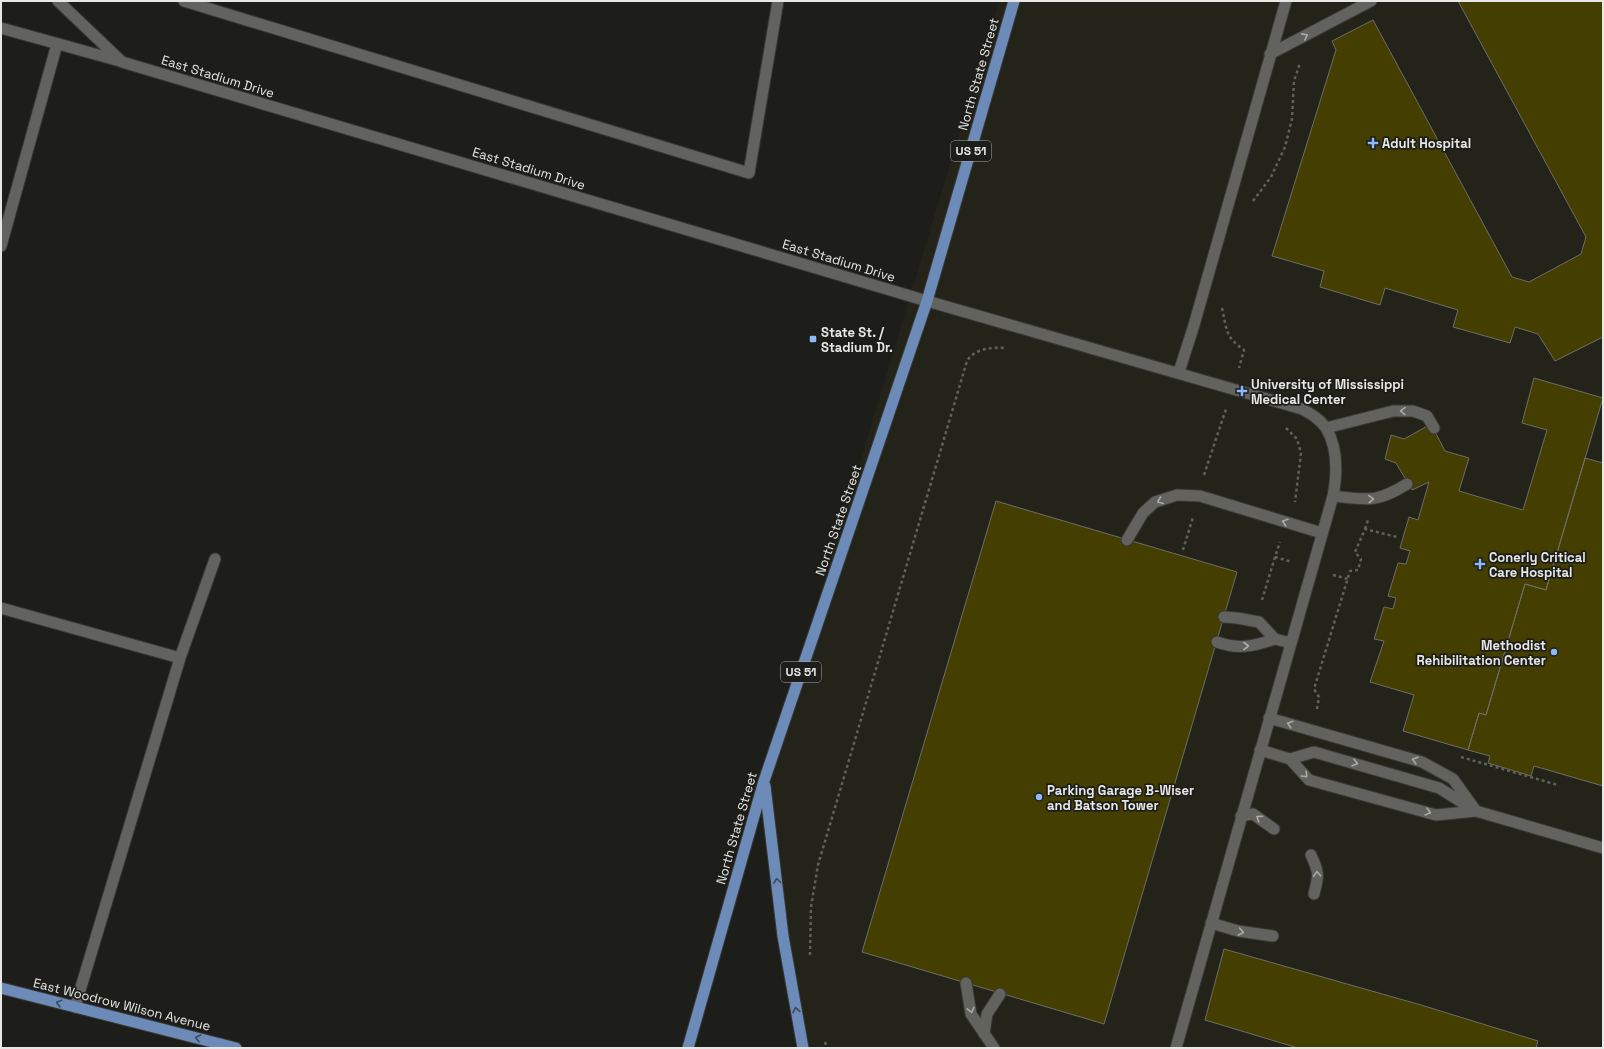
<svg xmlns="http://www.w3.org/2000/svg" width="1604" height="1049" viewBox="0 0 1604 1049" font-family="'Space Grotesk',sans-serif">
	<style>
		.built { fill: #23231a }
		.building { fill: #443f00; stroke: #6d6d6a }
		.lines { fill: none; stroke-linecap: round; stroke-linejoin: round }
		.service-casing { stroke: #383836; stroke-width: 13 }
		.minor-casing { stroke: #383836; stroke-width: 13 }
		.primary-casing { stroke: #383836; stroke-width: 13 }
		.path { stroke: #60605e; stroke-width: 2.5; stroke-dasharray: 3 3; stroke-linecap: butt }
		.service { stroke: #62625e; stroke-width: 11 }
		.minor { stroke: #62625e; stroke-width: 11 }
		.primary { stroke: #6c8bb8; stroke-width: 11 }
		.oneway { stroke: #ababa8 }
		.oneway2 { stroke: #3d4959 }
		.poi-dot { fill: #8cb9fc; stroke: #1d1d1a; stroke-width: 1.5 }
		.labels { text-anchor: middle; stroke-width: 3.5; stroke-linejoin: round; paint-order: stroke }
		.shield { fill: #1d1d1a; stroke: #aaaaa8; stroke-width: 1 }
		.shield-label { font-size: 12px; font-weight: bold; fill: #e7e7e5 }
		.street-label { font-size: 13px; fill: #e7e7e5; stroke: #1d1d1a }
		.poi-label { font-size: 13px; font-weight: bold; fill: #e7e7e5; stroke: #1d1d1a; text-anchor: start }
	</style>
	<rect width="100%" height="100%" fill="#1d1d1a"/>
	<path class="built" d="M999 1H1603V1048H803L764 781Z"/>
	<path class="building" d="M1458 1H1603V337L1555 361 1538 334 1515 327 1510 343 1453 327 1458 310 1385 288 1380 305 1320 287 1324 271 1272 256 1336 50 1332 41 1373 20 1512 277 1529 282 1581 254 1586 237Z
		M1534 378 1603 398 1546 590 1525 584 1486 715 1479 713 1468 750 1403 731 1414 695 1370 682 1384 641 1374 639 1384 607 1393 609 1396 598 1388 596 1398 563 1406 564 1410 551 1400 548 1409 517 1418 520 1429 482 1412 490 1396 463 1385 459 1391 435 1404 439 1431 424 1445 451 1469 458 1459 491 1523 510 1547 430 1522 423Z
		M1585 458 1603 463V786L1534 766 1531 776 1488 763 1490 756 1468 750 1479 713 1486 715 1525 584 1546 590Z
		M996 501 1237 572 1104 1024 862 952Z
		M1224 949 1421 1005 1538 1041 1536 1048H1298L1205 1020Z"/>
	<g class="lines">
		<defs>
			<path id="service" d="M184 1 749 173 778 1
				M1270 54 1371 1
				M1 246 57 44
				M927 301 1302 409C1311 414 1320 419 1326 428 1338 448 1337 475 1333 496L1176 1048
				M1179 372 1194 325 1286 1
				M1326 428 1393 411H1413L1427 416 1434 428
				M1333 496C1367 500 1377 503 1407 484
				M1127 540 1143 513 1155 502 1177 495 1200 496 1322 533
				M1 608 180 658 75 1007
				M1224 617 1237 618 1259 622 1275 639 1291 643
				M1217 642C1238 650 1254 646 1275 639
				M180 658 215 559
				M1260 750 1290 759 1309 780 1436 815 1476 811 1453 779 1422 762 1269 718
				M1290 759 1314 752 1439 788 1476 811 1603 848
				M1241 816 1253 814 1274 829
				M1311 855C1319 872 1319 875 1314 894
				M1211 923 1238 931 1273 936
				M966 983 971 1014 994 1048
				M984 1034 987 1014 1000 994"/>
			<path id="minor" d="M58 1 122 62 927 301
				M1 28 120 61"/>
			<path id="primary" d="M765 786 783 936 803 1048
				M1 988 236 1048
				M688 1048 764 781 927 301 1014 1"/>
		</defs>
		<use href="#service" class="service-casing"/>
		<use href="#minor" class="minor-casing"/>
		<use href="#primary" class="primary-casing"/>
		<path class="path" d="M1253 201 1271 177 1285 147 1292 119 1294 81 1300 63
			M1222 308C1227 330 1225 337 1244 350L1239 368
			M1286 428 1297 439 1301 453 1295 502
			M1204 475 1226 409
			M1365 529 1368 520
			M1183 550 1193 517
			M1275 557 1292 562
			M1333 575 1348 579
			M1262 600 1275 557 1280 542
			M1317 709 1319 697 1314 689 1350 571 1358 570 1361 559 1355 552 1365 529 1397 537
			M1461 757 1558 785
			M810 955 811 907 818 865 967 361C974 349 991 347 1005 348
			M825 1042 827 1048"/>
		<use href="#service" class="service"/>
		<use href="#minor" class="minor"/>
		<use href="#primary" class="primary"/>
	</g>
	<defs><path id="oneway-chevron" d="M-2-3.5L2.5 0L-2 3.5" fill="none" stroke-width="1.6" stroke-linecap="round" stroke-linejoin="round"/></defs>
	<g class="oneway">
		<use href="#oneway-chevron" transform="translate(1305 36) rotate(-28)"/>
		<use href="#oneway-chevron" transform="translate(1403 411) rotate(-179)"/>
		<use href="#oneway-chevron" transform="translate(1371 499) rotate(-3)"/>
		<use href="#oneway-chevron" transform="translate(1160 501) rotate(159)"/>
		<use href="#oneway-chevron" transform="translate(1285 522) rotate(-163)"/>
		<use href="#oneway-chevron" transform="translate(1246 646)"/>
		<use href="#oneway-chevron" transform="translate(1290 724) rotate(-163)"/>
		<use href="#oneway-chevron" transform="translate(1415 760) rotate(-164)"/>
		<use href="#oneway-chevron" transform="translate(1355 763) rotate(16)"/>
		<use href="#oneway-chevron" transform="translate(1305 775) rotate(46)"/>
		<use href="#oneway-chevron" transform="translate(1428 812) rotate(15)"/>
		<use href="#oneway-chevron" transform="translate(1259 818) rotate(-146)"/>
		<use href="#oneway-chevron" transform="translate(1317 874) rotate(-94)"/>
		<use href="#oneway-chevron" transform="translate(1241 932) rotate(11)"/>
		<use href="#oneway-chevron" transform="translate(971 1010) rotate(76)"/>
	</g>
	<g class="oneway2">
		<use href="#oneway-chevron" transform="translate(777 881) rotate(-97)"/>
		<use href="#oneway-chevron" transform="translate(59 1003) rotate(-165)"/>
		<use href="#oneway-chevron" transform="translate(796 1010) rotate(-100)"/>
		<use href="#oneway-chevron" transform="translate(198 1038) rotate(-166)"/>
	</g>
	<g class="poi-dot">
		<path d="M1371 137h4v4h4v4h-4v4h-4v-4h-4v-4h4z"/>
		<rect x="809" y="335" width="8" height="8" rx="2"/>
		<path d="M1240 385h4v4h4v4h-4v4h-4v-4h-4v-4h4z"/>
		<path d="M1478 558h4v4h4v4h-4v4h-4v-4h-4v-4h4z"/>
		<circle cx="1554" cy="652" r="4"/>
		<circle cx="1039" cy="797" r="4"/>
	</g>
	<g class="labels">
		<g class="shield">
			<rect x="951" y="141" width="40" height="20" rx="3"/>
			<rect x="781" y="662" width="40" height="20" rx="3"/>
		</g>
		<g class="shield-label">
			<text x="971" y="155">US 51</text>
			<text x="801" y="676">US 51</text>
		</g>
		<g class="street-label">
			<text transform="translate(978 74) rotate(-74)" y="5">North State Street</text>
			<text transform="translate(218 76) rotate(17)" y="5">East Stadium Drive</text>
			<text transform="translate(529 168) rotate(17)" y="5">East Stadium Drive</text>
			<text transform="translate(839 260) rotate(17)" y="5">East Stadium Drive</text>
			<text transform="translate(838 520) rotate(-71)" y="5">North State Street</text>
			<text transform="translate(736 828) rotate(-74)" y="5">North State Street</text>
			<text transform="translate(122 1004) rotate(14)" y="5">East Woodrow Wilson Avenue</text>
		</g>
		<g class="poi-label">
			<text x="1382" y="148">Adult Hospital</text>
			<text x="821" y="337">State St. /<tspan x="821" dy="15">Stadium Dr.</tspan></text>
			<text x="1251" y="389">University of Mississippi<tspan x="1251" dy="15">Medical Center</tspan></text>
			<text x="1489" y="562">Conerly Critical<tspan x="1489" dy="15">Care Hospital</tspan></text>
			<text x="1546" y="650" text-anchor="end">Methodist<tspan x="1546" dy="15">Rehibilitation Center</tspan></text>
			<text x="1047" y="795">Parking Garage B-Wiser<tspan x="1047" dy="15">and Batson Tower</tspan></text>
		</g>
	</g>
	<rect width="1604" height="1049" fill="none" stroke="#e7e7e5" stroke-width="4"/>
</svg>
